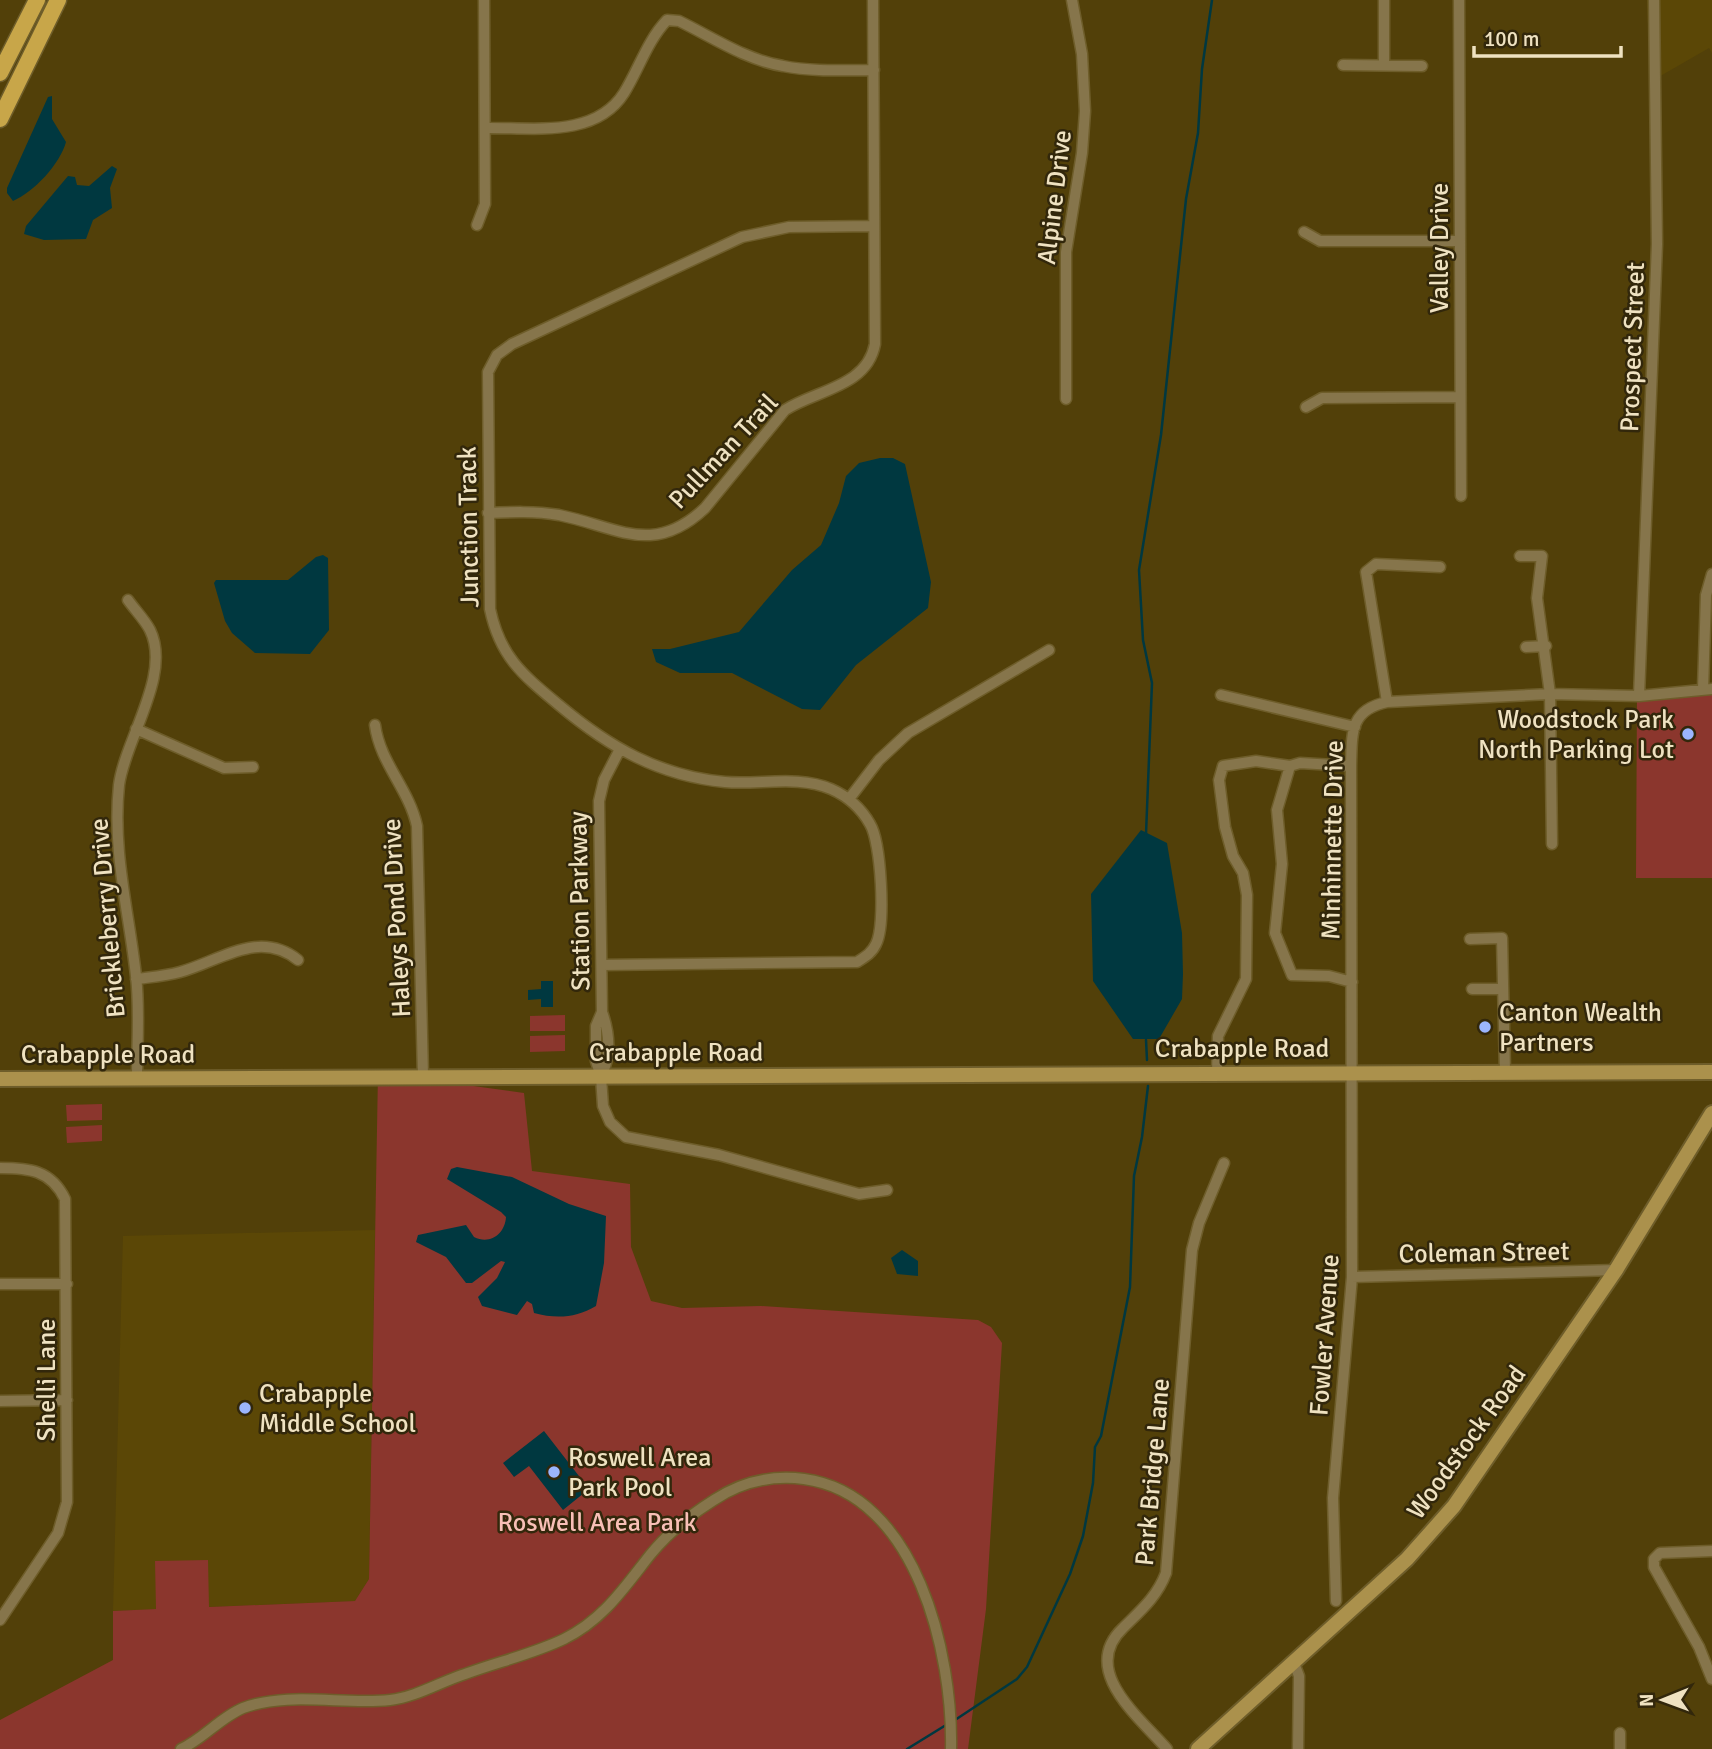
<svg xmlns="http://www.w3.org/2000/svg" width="1712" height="1749" viewBox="0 0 1712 1749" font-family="Signika,sans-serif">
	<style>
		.built { fill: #5b4706 }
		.green { fill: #8b362d }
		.water { fill: #003840 }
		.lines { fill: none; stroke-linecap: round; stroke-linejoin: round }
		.stream { stroke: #003840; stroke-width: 2.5 }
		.street-casing { stroke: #6e5d2a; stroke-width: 13 }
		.secondary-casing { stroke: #6e5d2a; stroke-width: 18 }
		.primary-casing { stroke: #6e5d2a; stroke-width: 19 }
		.street { stroke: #86754b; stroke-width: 10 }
		.secondary { stroke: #ab914c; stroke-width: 14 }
		.primary { stroke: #c8a649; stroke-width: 16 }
		.poi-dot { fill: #9bb5fd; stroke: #32270b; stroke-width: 2.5 }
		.labels { text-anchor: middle; stroke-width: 5; stroke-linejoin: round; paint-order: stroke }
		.street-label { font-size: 26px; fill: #efe2c1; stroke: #32270b }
		.poi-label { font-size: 26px; fill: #efe2c1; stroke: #32270b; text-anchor: start }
		.park-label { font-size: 26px; fill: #f8bfb6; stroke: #32270b }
	</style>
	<rect width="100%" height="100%" fill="#524009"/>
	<path class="built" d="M1647 0H1712V53L1709 48 1650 82Z
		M375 1230 369 1579 355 1601 113 1611 123 1236Z"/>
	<path class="green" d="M1712 690V878H1636L1637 691Z
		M565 1015V1031H530V1016Z
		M565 1035V1051L530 1052V1036Z
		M378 1073 524 1093 532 1171 630 1184 631 1247 651 1301 682 1308 761 1306 978 1320 991 1327 1002 1343 986 1609 968 1749H0V1720L113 1660V1611L156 1609 155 1561 208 1560 209 1607 355 1601 369 1579Z
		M102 1104V1120L67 1121 66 1105Z
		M102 1125V1141L67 1143 66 1127Z"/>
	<path class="water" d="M52 96V119L66 142C60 164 34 192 13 201L7 193V188L48 97Z
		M112 166 117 169 110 188 112 208 93 220 86 239 44 240 24 234 26 226 68 176 75 177 77 185 89 186Z
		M880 458H893L905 464 931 582 928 608 856 665 820 710 802 709 732 673H680L656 662 652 649H670L739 632 792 570 821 545 839 503 846 476 859 463Z
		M323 555 328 558 329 630 310 654 255 653 232 633 225 621 214 583 216 580H288L316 557Z
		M1141 830 1167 843 1182 933 1183 974 1182 999 1159 1039H1133L1093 981 1091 894Z
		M541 981H553V1007H541V999L528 1000V990L541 989Z
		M457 1167 512 1177 569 1204 606 1216 604 1263 596 1306C576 1318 556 1319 534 1313L532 1304 527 1301 517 1315 482 1306 478 1297 497 1278 505 1262 501 1261 472 1283H466L446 1257 416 1242 418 1235 466 1225 474 1237C490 1245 505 1234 506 1217L501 1212 447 1179 451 1169Z
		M902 1250 918 1261V1276L897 1274 891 1258Z
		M544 1431 589 1489 563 1510 529 1466 514 1477 503 1463Z"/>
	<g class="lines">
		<path class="stream" d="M1146 834 1152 683 1143 640 1139 570 1161 435 1186 199 1198 133 1202 69 1212 0
			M1146 1040 1147 1060
			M955 1720 1017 1679 1027 1667 1070 1574 1083 1536 1093 1483 1095 1447 1101 1436 1130 1287 1134 1176 1142 1137 1148 1086
			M907 1749 946 1725"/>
		<defs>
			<path id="street" d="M1384 0V65
				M1459 0 1461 496
				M1343 65 1422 66
				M485 128C530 127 595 139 624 93 639 69 647 41 667 20L679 21C712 37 746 60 783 66 813 72 844 70 874 70
				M477 225 485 204 484 0
				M1304 232 1320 241H1460
				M1066 399V252L1082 153 1085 111 1082 54 1072 0
				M1306 407 1322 398 1460 397
				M488 513C511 512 535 511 559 515 618 527 653 557 705 508L785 410C816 390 867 387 875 344L873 0
				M1520 556H1542L1537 598 1550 694 1552 844
				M128 600C135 610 145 620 150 630 172 675 125 739 119 785 112 851 129 912 136 976 140 1010 137 1044 137 1078
				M1526 647 1546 646
				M1703 689 1706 595 1712 574
				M1221 695 1355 727
				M1639 696 1657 244 1654 0
				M1387 702 1366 572 1376 564 1440 567
				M375 725C380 763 409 789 417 826L423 1076
				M136 729 224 768 253 767
				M619 751 604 780 599 801 602 1012 596 1026V1061L601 1077 603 1106 610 1122 626 1137 719 1155 859 1194 887 1190
				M1290 766 1300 763 1351 766
				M849 799 879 760 908 733 1049 650
				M1470 939 1502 938 1505 1071
				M602 965 857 962C865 957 872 953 876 944 886 925 881 842 870 824 861 808 847 796 831 789 799 775 759 785 725 782 659 776 609 747 559 705 523 675 500 657 490 609L488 372 497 355 512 344 742 237 789 227 874 226
				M136 979C151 977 166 976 180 972 220 961 259 929 298 960
				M1472 989H1503
				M1217 1073 1218 1036 1246 979 1247 895 1243 873 1233 856 1225 827 1219 780 1223 766 1256 761 1290 766 1277 810 1282 864 1275 933 1292 975 1329 976 1352 982
				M601 1077C611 1056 610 1034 602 1012
				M0 1168C29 1168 51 1170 65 1199L67 1502 58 1533 0 1620
				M1352 1277 1616 1270
				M0 1284H67
				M0 1401 67 1400
				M1712 1551 1660 1553 1654 1559V1567L1699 1647 1712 1679
				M1336 1601 1333 1498 1352 1277 1351 766C1352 732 1350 710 1387 702L1550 694 1639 696 1712 689
				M1294 1663 1299 1676 1298 1749
				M1620 1733V1749
				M181 1749C203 1739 221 1717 243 1708 288 1691 343 1705 390 1700 416 1697 440 1682 465 1674 497 1662 533 1654 564 1639 603 1620 624 1588 650 1555 668 1533 690 1515 714 1500 741 1482 772 1475 804 1479 917 1494 953 1655 951 1749
				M1167 1749C1139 1717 1079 1670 1123 1628 1140 1611 1157 1597 1166 1573L1192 1250 1199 1223 1224 1163"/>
			<path id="secondary" d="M0 1079 1712 1072
				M1198 1749 1407 1559 1454 1506 1616 1270 1712 1113"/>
			<path id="primary" d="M0 73 37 0
				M0 119 58 0"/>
		</defs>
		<use href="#street" class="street-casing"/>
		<use href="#secondary" class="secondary-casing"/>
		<use href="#primary" class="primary-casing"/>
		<use href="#street" class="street"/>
		<use href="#secondary" class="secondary"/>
		<use href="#primary" class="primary"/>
	</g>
	<g class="poi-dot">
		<circle cx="1688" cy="734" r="7"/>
		<circle cx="1485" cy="1027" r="7"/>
		<circle cx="245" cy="1408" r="7"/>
		<circle cx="554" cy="1472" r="7"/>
	</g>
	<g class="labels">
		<g class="street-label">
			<text transform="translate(1054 197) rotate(-83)" y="9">Alpine Drive</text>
			<text transform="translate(1439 248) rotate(-90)" y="9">Valley Drive</text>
			<text transform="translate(1632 347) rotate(-88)" y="9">Prospect Street</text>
			<text transform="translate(723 451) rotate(-47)" y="9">Pullman Trail</text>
			<text transform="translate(468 527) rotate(-91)" y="9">Junction Track</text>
			<text transform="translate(1332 840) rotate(-89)" y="9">Minhinnette Drive</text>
			<text transform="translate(579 901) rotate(-91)" y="9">Station Parkway</text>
			<text transform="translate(107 918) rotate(-95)" y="9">Brickleberry Drive</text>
			<text transform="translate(396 918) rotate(-93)" y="9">Haleys Pond Drive</text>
			<text x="1242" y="1057">Crabapple Road</text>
			<text x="676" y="1061">Crabapple Road</text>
			<text x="108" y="1063">Crabapple Road</text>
			<text transform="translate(1484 1252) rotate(-1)" y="9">Coleman Street</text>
			<text transform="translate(1324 1335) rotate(-86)" y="9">Fowler Avenue</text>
			<text transform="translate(46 1380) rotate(-90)" y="9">Shelli Lane</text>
			<text transform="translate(1466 1442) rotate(-54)" y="9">Woodstock Road</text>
			<text transform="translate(1152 1472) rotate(-85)" y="9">Park Bridge Lane</text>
		</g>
		<g class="poi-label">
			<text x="1674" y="728" text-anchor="end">Woodstock Park<tspan x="1674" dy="30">North Parking Lot</tspan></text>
			<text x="1499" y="1021">Canton Wealth<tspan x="1499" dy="30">Partners</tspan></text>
			<text x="259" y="1402">Crabapple<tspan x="259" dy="30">Middle School</tspan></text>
			<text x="568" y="1466">Roswell Area<tspan x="568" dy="30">Park Pool</tspan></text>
		</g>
		<g class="park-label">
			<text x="597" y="1531">Roswell Area Park</text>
		</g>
	</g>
	<g transform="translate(1663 1700) rotate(269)" stroke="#32270b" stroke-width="5" paint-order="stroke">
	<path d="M0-5L12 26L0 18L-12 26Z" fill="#efe2c1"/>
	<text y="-10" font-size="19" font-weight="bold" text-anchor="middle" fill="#efe2c1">N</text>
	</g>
	<path d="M1474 46v10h147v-10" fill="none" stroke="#efe2c1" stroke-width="3.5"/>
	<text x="1484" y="46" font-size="21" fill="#efe2c1" stroke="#32270b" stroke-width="5" paint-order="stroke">100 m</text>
</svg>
